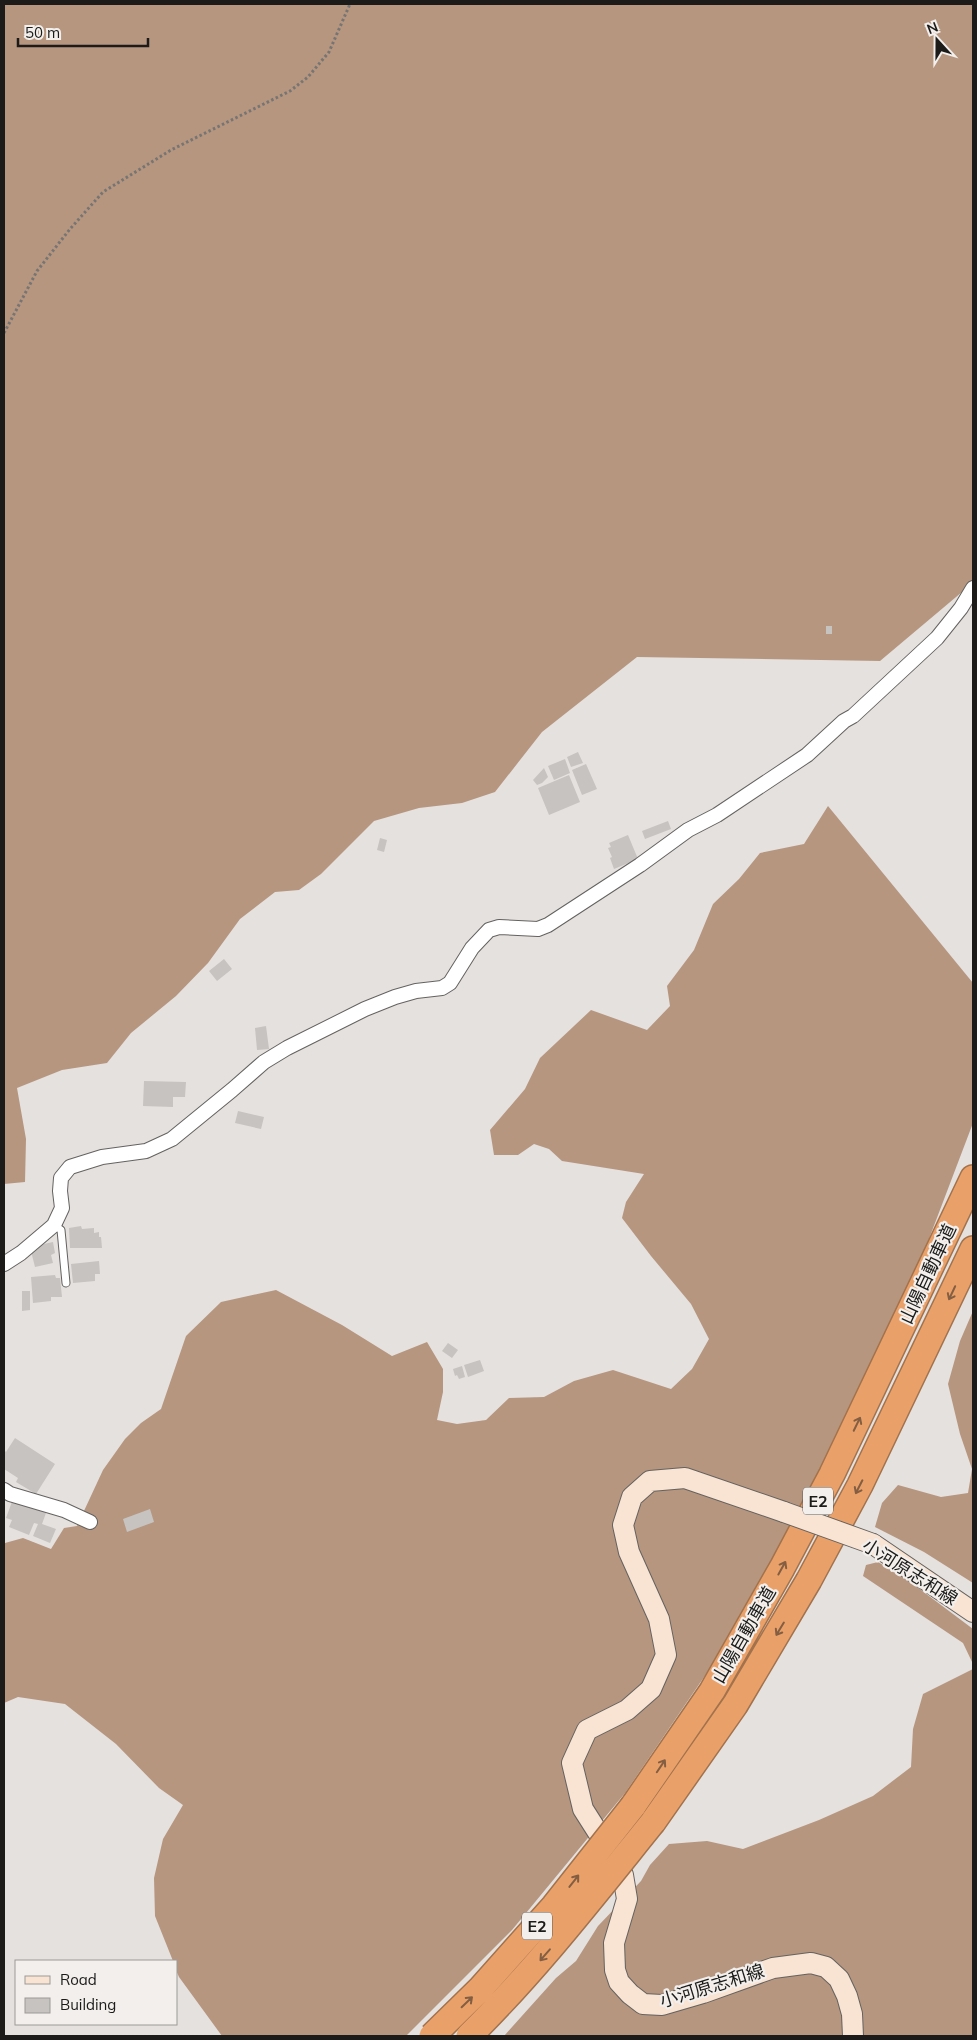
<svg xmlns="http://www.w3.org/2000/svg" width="977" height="2040" viewBox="0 0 977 2040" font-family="Mulish,'Noto Sans JP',sans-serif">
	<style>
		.forest { fill: #b6967f }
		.building { fill: #c6c3c1 }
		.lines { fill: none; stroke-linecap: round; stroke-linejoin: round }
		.service-casing { stroke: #646260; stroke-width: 9 }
		.minor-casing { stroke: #646260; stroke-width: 16 }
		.secondary-casing { stroke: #646260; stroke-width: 22 }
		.motorway-casing { stroke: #a2724d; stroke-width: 28 }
		.path { stroke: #777574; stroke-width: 3; stroke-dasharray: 2.5 2.5; stroke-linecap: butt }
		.service { stroke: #fff; stroke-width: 7 }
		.minor { stroke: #fff; stroke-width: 14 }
		.secondary { stroke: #f9e3d2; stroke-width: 20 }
		.motorway { stroke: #eaa169; stroke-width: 25 }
		.secondary-bridge-casing { stroke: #646260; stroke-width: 22; stroke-linecap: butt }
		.motorway-bridge-casing { stroke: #a2724d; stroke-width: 28; stroke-linecap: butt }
		.secondary-bridge { stroke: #f9e3d2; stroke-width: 20 }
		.motorway-bridge { stroke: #eaa169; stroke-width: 25 }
		.oneway { stroke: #835e42 }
		.labels { text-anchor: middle; stroke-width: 4.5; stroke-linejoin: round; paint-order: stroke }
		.shield { fill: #f2efec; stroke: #5c5b59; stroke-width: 1 }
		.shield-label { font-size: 16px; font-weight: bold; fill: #1c1b1a }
		.street-label { font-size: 18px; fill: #1c1b1a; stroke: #f2efec }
	</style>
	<rect width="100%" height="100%" fill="#e5e1df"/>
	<path class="forest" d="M4 4H973V580L962 592 880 661 637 657 542 732 495 792 462 803 419 808 374 821 321 874 299 890 275 892 240 919 208 963 176 996 131 1033 107 1063 62 1070 17 1088 26 1139 25 1182 4 1184Z
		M828 806 973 983V1123L862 1415 719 1655 625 1793 512 1930 406 2036H222L179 1977 176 1970V1961H173L155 1916 154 1878 163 1839 183 1805 159 1788 116 1744 65 1704 18 1697 4 1703V1546L5 1543 23 1538 51 1549 64 1528 77 1526 103 1470 125 1439 141 1423 161 1409 186 1336 221 1302 276 1290 342 1325 392 1356 427 1342 443 1369V1392L437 1420 457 1424 486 1420 509 1398 544 1397 574 1381 613 1370 671 1389 692 1369 709 1339 691 1304 651 1256 622 1218 626 1202 644 1174 562 1161 549 1149 534 1144 518 1155H494L490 1130 525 1089 540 1058 591 1010 647 1030 670 1006 667 986 694 950 713 904 739 879 760 853 804 844Z
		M973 1311V1583L924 1552 875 1527 882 1503 898 1485 941 1497 968 1493 972 1469 960 1434 948 1384 960 1341Z
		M878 1562 905 1578 973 1629V1664L963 1643 863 1576 866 1565Z
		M973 1669V2036H504L556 1978 576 1961 598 1926 641 1881 650 1865 669 1844 707 1841 743 1849 819 1820 873 1796 911 1767 913 1729 923 1694Z"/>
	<path class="building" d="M826 626H832V634H826Z
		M578 752 583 763 571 767 567 757Z
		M565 759 570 773 554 780 548 766Z
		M586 764 597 789 582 795 572 770Z
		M544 768 548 777 542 783 537 785 533 780Z
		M569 775 580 802 549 815 538 788Z
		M668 821 671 829 645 839 642 831Z
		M628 835 638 859 614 869 610 858 612 857 608 848 611 847 609 843Z
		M380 838 387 840 384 852 377 850Z
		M224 959 232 969 217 981 209 971Z
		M266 1026 269 1049 257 1050 255 1028Z
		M144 1081 186 1082 185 1097H173V1107L143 1106Z
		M238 1111 264 1117 261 1129 235 1123Z
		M81 1226 82 1229 94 1228V1233L99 1232V1237H101L102 1248H70L69 1228Z
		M53 1242 55 1253 51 1255 53 1263 35 1267 30 1247Z
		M99 1261 100 1274H95V1281L73 1283 71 1264Z
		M55 1275 56 1278H60L62 1297H51V1301L33 1303 31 1277Z
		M22 1291H30V1310L22 1311Z
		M448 1343 458 1350 452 1358 442 1351Z
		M480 1360 484 1371 468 1377 464 1365Z
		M462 1366 465 1377 459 1379 457 1375 455 1376 453 1369Z
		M15 1438 55 1464 36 1494 16 1482 18 1478 4 1469V1450L6 1452Z
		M13 1499 46 1513 42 1524 56 1529 50 1543 33 1536 38 1524 34 1523 29 1535 9 1527 12 1520 6 1518Z
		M150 1509 154 1522 127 1532 123 1519Z"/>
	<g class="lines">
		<defs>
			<path id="service" d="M54 1225 61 1230 66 1283"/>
			<path id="minor" d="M4 1264 21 1253 54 1225 62 1208 60 1191 61 1178 70 1167 102 1157 146 1151 172 1139 232 1090 264 1062 287 1048 365 1009 395 997 416 991 442 988 450 983 472 948 489 930 499 927 538 929 548 925 640 865 688 830 717 815 807 755 844 721 853 716 937 638 961 608 973 588
				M4 1490 10 1494 64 1510 90 1522"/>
			<path id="secondary" d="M784 1512 685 1478 650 1481 632 1497 623 1525 629 1552 659 1619 666 1655 651 1689 627 1710 587 1730 572 1763 583 1809 611 1853 623 1875 627 1899 614 1943 615 1970 619 1982 630 1994 643 2004 662 2005 703 1993 773 1968 811 1963 826 1967 839 1979 847 1996 852 2014 853 2036
				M873 1544 973 1612"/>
			<path id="motorway" d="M633 1806 712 1691 782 1568 832 1474 973 1178
				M653 1822 735 1705 809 1580 860 1485 973 1249"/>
		</defs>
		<use href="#service" class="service-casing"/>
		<use href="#minor" class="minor-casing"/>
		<use href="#secondary" class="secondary-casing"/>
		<use href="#motorway" class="motorway-casing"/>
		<path class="path" d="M4 333 37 271 70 229 103 192 171 150 290 91 308 77 329 52 350 4"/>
		<use href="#service" class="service"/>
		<use href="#minor" class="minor"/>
		<use href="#secondary" class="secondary"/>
		<use href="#motorway" class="motorway"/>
		<defs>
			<path id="secondary-bridge" d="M784 1512 873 1544"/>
			<path id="motorway-bridge" d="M432 2036 480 1989 554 1906 633 1806
				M469 2036C536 1970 594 1895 653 1822"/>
		</defs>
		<use href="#secondary-bridge" class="secondary-bridge-casing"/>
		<use href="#motorway-bridge" class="motorway-bridge-casing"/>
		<use href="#secondary-bridge" class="secondary-bridge"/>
		<use href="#motorway-bridge" class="motorway-bridge"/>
	</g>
	<defs><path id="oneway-shaft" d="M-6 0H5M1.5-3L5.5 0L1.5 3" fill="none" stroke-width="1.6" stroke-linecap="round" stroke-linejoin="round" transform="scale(1.25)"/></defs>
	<g class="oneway">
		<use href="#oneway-shaft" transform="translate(952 1293) rotate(115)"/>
		<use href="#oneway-shaft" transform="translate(857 1424) rotate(-64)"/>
		<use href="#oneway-shaft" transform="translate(859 1487) rotate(117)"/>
		<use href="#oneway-shaft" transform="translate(782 1568) rotate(-61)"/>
		<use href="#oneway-shaft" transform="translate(780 1629) rotate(121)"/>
		<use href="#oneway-shaft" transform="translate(661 1766) rotate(-56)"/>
		<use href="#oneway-shaft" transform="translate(574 1881) rotate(-52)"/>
		<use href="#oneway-shaft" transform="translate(545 1955) rotate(131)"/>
		<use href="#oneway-shaft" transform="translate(467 2002) rotate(-44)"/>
	</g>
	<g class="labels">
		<g class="shield">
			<rect x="803" y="1487.5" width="30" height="27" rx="4"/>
			<rect x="522" y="1912.5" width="30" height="27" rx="4"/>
		</g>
		<g class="shield-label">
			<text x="818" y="1507">E2</text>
			<text x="537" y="1932">E2</text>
		</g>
		<g class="street-label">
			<text transform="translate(928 1274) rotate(-65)" y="6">山陽自動車道</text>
			<text transform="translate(910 1572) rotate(32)" y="6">小河原志和線</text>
			<text transform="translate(744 1635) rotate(-60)" y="6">山陽自動車道</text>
			<text transform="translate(712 1986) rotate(-17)" y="6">小河原志和線</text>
		</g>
	</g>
	<rect width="977" height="2040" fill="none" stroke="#1c1b1a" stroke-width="10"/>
	<rect x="15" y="1960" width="162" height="65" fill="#f2efec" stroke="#9c9a98"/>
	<rect x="25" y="1976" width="25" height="8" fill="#f9e3d2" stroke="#9c9a98"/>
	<text x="60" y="1985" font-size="15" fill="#1c1b1a">Road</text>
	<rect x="25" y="1998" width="25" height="15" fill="#c6c3c1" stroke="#9c9a98"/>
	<text x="60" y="2010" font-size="15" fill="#1c1b1a">Building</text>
	<g transform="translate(937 40) rotate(339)" stroke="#f2efec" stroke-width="4" paint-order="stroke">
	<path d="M0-4L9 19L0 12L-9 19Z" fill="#1c1b1a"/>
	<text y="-8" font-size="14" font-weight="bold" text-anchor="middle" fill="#1c1b1a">N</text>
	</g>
	<path d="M18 38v8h130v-8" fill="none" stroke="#1c1b1a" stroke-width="2.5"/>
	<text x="25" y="38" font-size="15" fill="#1c1b1a" stroke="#f2efec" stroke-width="4" paint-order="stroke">50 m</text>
</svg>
